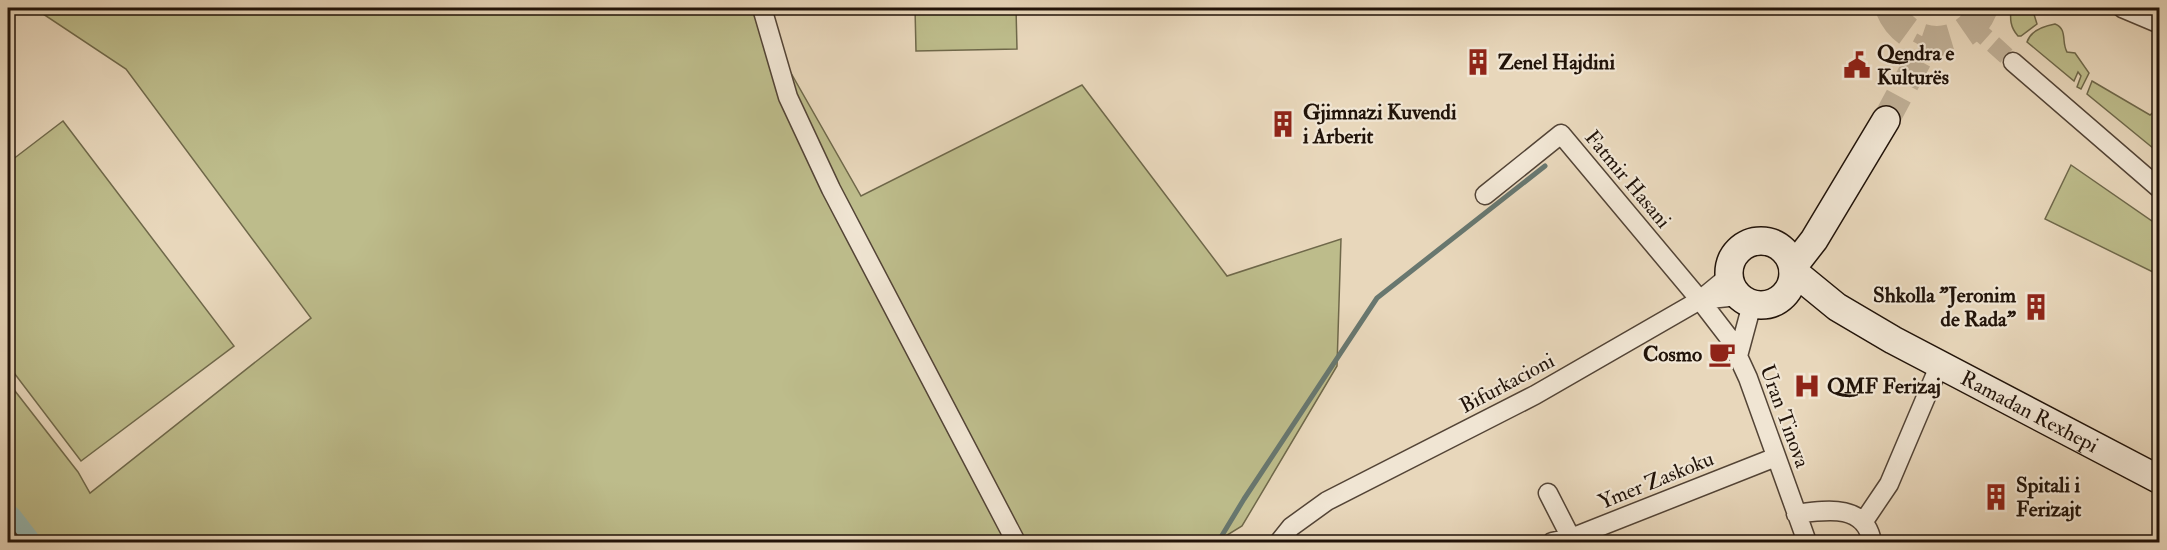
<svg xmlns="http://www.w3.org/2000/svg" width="2167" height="550" viewBox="0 0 2167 550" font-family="'IM FELL Double Pica',serif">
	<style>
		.green { fill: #bdbc8b; stroke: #6f684a; stroke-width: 1.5 }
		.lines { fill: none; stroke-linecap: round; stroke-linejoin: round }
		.stream { stroke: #68776f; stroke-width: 5 }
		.river { stroke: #97b9b3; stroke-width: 30 }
		.street-tunnel { stroke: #c0b097; stroke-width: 18; stroke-dasharray: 18 9; stroke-linecap: butt }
		.secondary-tunnel { stroke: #c0b097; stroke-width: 27; stroke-dasharray: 27 14; stroke-linecap: butt }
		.primary-tunnel { stroke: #c0b097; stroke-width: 30; stroke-dasharray: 30 15; stroke-linecap: butt }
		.street-casing { stroke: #534436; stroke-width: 21 }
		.secondary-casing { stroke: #211309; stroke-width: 30 }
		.street { stroke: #f0e5d3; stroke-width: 18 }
		.secondary { stroke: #f0e5d3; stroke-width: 27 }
		.rail { stroke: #211309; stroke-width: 4.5; stroke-dasharray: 10 10; stroke-linecap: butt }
		.labels { text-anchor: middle; stroke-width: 4.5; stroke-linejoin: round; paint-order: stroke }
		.poi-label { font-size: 21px; font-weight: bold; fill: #211309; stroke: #f0e5d3; text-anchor: start }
		.street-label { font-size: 21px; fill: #211309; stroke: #f0e5d3 }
	</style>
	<rect width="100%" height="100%" fill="#e8d7bb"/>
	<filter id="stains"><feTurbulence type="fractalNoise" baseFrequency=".00333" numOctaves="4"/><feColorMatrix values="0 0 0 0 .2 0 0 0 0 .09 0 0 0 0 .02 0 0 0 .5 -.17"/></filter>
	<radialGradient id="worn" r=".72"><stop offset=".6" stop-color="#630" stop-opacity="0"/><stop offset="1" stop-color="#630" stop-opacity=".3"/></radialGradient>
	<path class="green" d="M34 8H764L783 59 861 196 1082 85 1227 276 1341 239 1337 366 1242 526 1216 542H8V382L78 472 90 493 311 318 126 69Z
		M915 8H1016L1017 49 916 51Z
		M2011 8H2024L2033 11 2037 24 2021 36H2018C2010 27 2010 19 2011 8Z
		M2055 24C2068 29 2061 42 2067 52L2075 53 2089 73 2081 89 2077 87 2081 76 2078 72 2074 81 2027 42C2031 30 2044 26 2055 24Z
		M2092 81 2150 115 2159 107V153L2087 94Z
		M63 121 234 346 81 461 8 365V163Z
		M2071 165 2159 226V275L2045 219Z"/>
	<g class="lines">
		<path class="stream" d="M1218 542 1244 499 1377 298 1545 166"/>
		<path class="river" d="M8 520 25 542"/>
		<path class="street-tunnel" d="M1973 26 2013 62"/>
		<path class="secondary-tunnel" d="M1886 120 1929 40"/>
		<path class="primary-tunnel" d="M1890 8C1908 52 1966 52 1983 8"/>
		<defs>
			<path id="street" d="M762 8 788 97 831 189 1016 542
				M2122 8 2160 24
				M2013 62 2160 189
				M1485 195 1561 134 1700 300
				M1700 300 1738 296
				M1700 300 1728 277
				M1738 356 1752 304
				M1548 493 1571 538
				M1796 514C1826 510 1865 503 1872 542
				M1864 521 1889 484 1940 364
				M8 539 10 542
				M1279 542 1291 527 1327 501 1535 395 1700 300 1730 339 1748 378 1807 542
				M1552 542 1571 538 1776 457"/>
			<g id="secondary">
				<circle cx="1761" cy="273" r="32"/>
				<path d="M1793 267 1814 240 1886 120"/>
				<path id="s1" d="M1793 271 1837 307 1893 340 2160 480"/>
			</g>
		</defs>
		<use href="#street" class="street-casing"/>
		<use href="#secondary" class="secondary-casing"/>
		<use href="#street" class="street"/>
		<use href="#secondary" class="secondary"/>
		<path class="rail" d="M2159 8H2160"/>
	</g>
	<defs>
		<symbol id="building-bare" viewBox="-9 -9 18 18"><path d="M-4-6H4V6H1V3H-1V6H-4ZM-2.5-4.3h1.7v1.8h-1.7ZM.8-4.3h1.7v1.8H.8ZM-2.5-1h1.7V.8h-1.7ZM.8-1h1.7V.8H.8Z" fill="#8f2418" stroke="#f0e5d3" stroke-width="2.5" paint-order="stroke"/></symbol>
		<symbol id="civic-bare" viewBox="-9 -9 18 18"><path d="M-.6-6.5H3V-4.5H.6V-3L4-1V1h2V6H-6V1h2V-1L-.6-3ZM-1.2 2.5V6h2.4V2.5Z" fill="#8f2418" stroke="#f0e5d3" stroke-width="2.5" paint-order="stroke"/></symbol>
		<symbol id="cafe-bare" viewBox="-9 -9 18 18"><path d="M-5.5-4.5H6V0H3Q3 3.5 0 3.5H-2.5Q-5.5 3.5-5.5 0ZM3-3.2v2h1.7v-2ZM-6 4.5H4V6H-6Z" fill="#8f2418" stroke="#f0e5d3" stroke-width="2.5" paint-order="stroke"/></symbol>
		<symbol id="hospital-bare" viewBox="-9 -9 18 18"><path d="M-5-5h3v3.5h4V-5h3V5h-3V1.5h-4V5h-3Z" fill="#8f2418" stroke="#f0e5d3" stroke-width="2.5" paint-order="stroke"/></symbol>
	</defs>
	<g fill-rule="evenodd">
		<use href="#building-bare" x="1459" y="43" width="38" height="38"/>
		<use href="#civic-bare" x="1838" y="46" width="38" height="38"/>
		<use href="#building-bare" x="1264" y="105" width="38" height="38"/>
		<use href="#building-bare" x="2017" y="288" width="38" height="38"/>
		<use href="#cafe-bare" x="1703" y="335" width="38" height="38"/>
		<use href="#hospital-bare" x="1788" y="367" width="38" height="38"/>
		<use href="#building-bare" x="1977" y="478" width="38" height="38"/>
	</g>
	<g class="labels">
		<g class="poi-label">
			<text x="1877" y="60">Qendra e<tspan x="1877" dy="24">Kulturës</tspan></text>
			<text x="1498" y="69">Zenel Hajdini</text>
			<text x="1303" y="119">Gjimnazi Kuvendi<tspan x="1303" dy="24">i Arberit</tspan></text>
			<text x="2016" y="302" text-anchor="end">Shkolla "Jeronim<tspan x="2016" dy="24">de Rada"</tspan></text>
			<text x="1702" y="361" text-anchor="end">Cosmo</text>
			<text x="1827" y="393">QMF Ferizaj</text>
			<text x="2016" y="492">Spitali i<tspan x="2016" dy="24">Ferizajt</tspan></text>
		</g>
		<g class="street-label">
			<text transform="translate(1628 179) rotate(50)" y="7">Fatmir Hasani</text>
			<text transform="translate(1507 383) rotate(-28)" y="7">Bifurkacioni</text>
			<text dy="7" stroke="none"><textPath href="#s1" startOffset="276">Ramadan Rexhepi</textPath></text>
			<text transform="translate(1785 416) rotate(70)" y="7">Uran Tinova</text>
			<text transform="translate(1656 480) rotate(-22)" y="7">Ymer Zaskoku</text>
		</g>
	</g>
	<rect width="2167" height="550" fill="none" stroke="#e8d7bb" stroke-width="30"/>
	<rect x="9" y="9" width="2149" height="532" fill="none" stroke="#211309" stroke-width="3"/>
	<rect x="15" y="15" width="2137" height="520" fill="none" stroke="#211309" stroke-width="1.5"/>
	<rect width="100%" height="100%" filter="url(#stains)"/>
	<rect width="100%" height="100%" fill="url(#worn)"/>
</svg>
